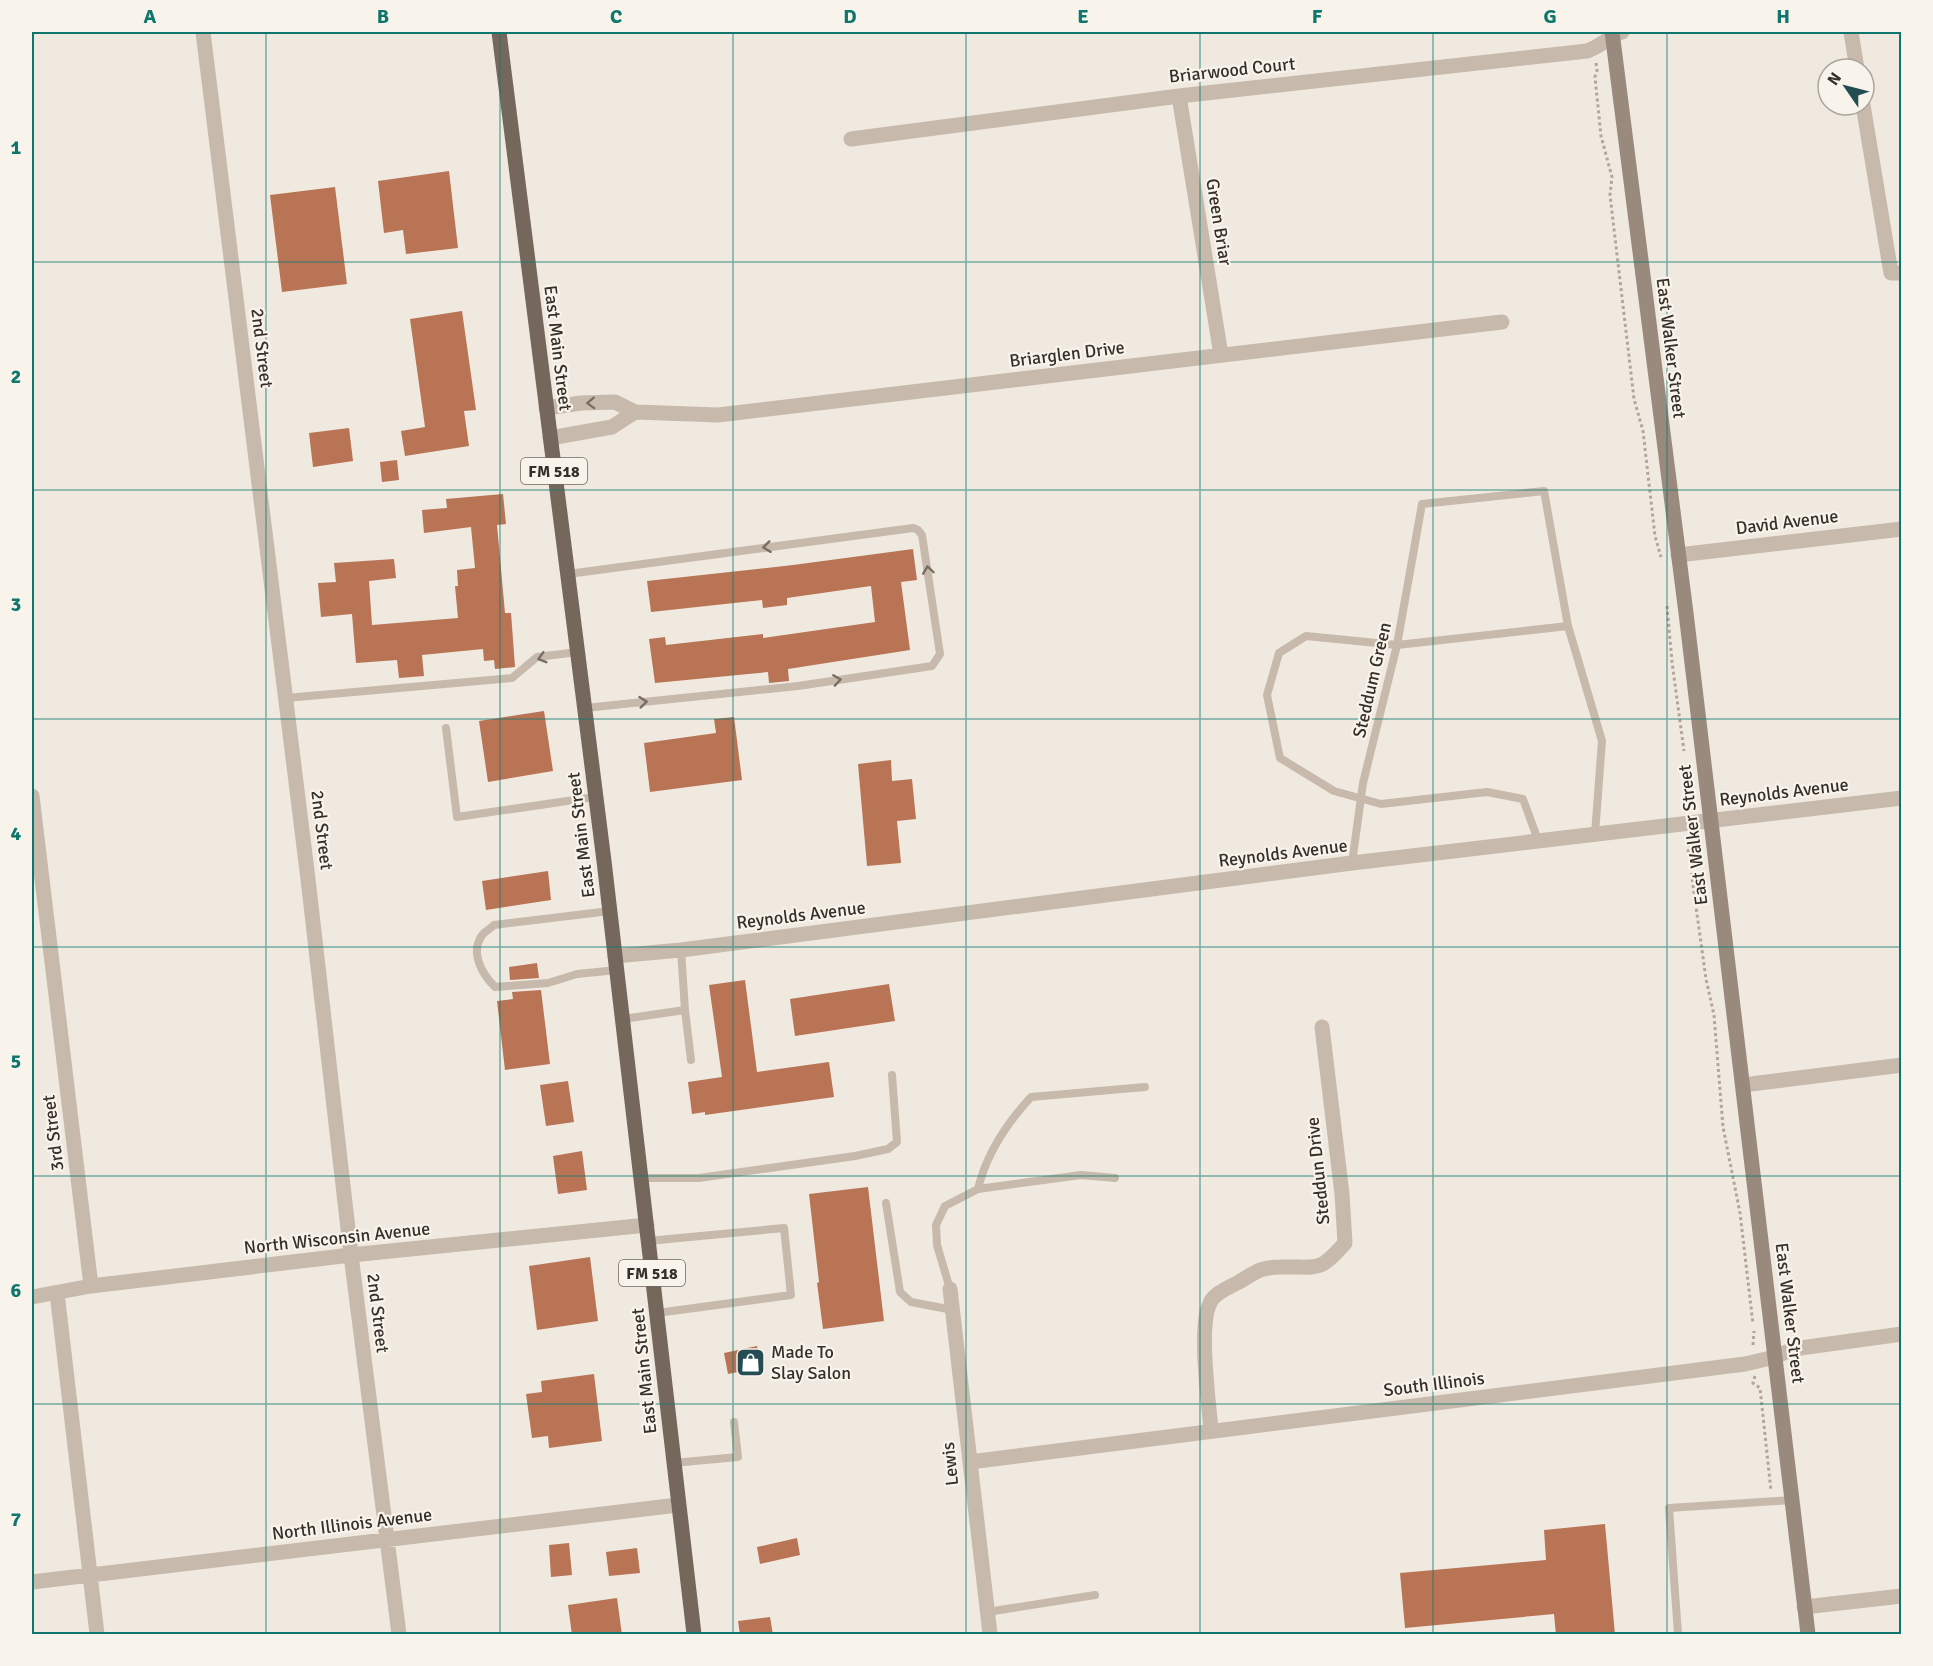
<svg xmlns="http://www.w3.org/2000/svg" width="1933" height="1666" viewBox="0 0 1933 1666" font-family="Signika,sans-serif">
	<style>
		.building { fill: #b87455 }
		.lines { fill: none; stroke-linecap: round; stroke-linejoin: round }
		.path { stroke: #b3a597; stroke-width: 3; stroke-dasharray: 3 3; stroke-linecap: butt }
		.lane { stroke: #c7baac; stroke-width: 8 }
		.street { stroke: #c7baac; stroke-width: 15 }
		.secondary { stroke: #9a8a7e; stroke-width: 15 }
		.primary { stroke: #76675d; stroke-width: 15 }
		.oneway { stroke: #776e64 }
		.grid { fill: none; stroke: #0f766e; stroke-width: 1.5; stroke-opacity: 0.55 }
		.labels { text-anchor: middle; stroke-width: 4.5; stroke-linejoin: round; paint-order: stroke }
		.shield { fill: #f8f3eb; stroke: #706a64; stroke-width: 1.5 }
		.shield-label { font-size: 16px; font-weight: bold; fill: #362f2a }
		.street-label { font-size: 18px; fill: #362f2a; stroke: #f8f3eb }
		.poi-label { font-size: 18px; fill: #362f2a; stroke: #f8f3eb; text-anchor: start }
		.neatline { fill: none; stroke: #0f766e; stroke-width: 2 }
		.grid-label { font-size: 20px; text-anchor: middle; font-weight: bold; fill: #0f766e }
	</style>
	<rect width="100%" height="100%" fill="#f0e9df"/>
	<path class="building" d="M449 171 458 248 406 254 403 230 384 233 378 181Z
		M335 187 347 284 282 292 270 195Z
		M462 311 476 410 464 411 469 446 405 456 401 431 425 427 410 319Z
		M349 428 353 461 313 467 309 433Z
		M397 460 399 480 382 482 380 462Z
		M503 494 506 524 497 525 505 613H511L515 667 495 669 494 660 484 661 483 649 422 655 424 676 399 678 397 660 356 663 352 614 321 617 318 583 336 582 334 563 394 559 396 578 369 581 372 625 458 618 455 586H458L457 570 475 568 471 527 424 533 422 510 447 508 446 499Z
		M913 549 917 580 901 582 910 650 788 669 789 681 769 683 768 672 655 683 649 639 665 637 666 645 763 634V638L875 622 871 586 787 598V605L763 608 762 600 651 612 647 581 793 565Z
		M544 711 553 771 488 782 479 721Z
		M734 717 742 780 650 792 644 743 716 733 714 719Z
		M891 760 892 781 912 779 916 819 897 821 901 863 867 866 858 764Z
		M548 871 551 900 486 910 482 881Z
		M537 963 539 978 510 980 509 967Z
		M745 980 757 1072 829 1062 834 1097 705 1115V1112L692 1114 688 1082 722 1077 709 985Z
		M889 984 895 1021 795 1036 790 999Z
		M541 990 550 1064 505 1070 497 1001 513 999 512 992Z
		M568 1081 574 1122 546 1126 540 1085Z
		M582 1151 587 1190 558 1194 553 1156Z
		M868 1187 884 1321 823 1329 817 1283 819 1282 809 1194Z
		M590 1257 598 1321 537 1330 529 1266Z
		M757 1346 762 1367 728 1374 724 1353Z
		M594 1374 602 1441 549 1448 548 1436 532 1438 526 1394 542 1392 541 1381Z
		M1605 1524 1615 1635H1556L1554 1614 1405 1628 1400 1573 1546 1560 1544 1530Z
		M797 1538 800 1555 760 1564 757 1547Z
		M569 1543 572 1575 551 1577 549 1545Z
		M637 1548 640 1573 609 1576 606 1552Z
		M617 1598 622 1635H572L568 1605Z
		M770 1617 773 1635H740L738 1621Z"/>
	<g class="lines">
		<path class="path" d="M1596 63 1597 71 1595 77 1601 136 1612 177 1610 195 1634 399 1643 431 1655 536 1661 557
			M1667 606 1672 662 1684 751
			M1686 808 1682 804 1690 796
			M1692 838 1688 849 1706 979 1714 1015 1723 1127 1740 1213 1753 1324
			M1753 1345 1754 1331
			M1755 1376 1753 1383 1760 1388 1771 1491"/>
		<path class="lane" d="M568 574 913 528 918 530 922 535 940 654 932 666 798 686 585 708
			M286 698 512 678 537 657 578 652
			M446 728 457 817 595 797
			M1538 840 1523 799 1487 792 1381 804 1334 791 1280 758 1267 695 1279 653 1306 636 1397 645 1568 626
			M1352 863 1363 783 1397 645 1422 504 1544 491 1568 626 1602 741 1595 834
			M610 911 494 925C491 928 486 931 483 934 469 952 482 974 495 987L548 983 577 974 617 970
			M681 950 685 1010
			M623 1019 685 1010 691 1060
			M642 1178H699L855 1156 888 1149 897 1142 892 1075
			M978 1189C986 1155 1008 1122 1031 1097L1145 1087
			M886 1203 900 1292 911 1302 953 1310
			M648 1241 784 1228 791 1295 657 1313
			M950 1289 937 1245 936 1225 945 1206 978 1189 1081 1175 1115 1178
			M673 1463 738 1457 734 1422
			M987 1612 1095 1595
			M1678 1634 1669 1508 1792 1500"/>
		<path class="street" d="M203 32 308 879 351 1255 399 1634
			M1851 32 1857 69
			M1179 96 1221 355
			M1863 105 1891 273H1902
			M851 139 1179 96 1587 51C1600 47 1610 36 1622 32
			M546 408 581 403 615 402 635 412 718 415 1502 322
			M550 438 612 427 635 412
			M1678 555 1902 529
			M32 796 91 1286
			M615 956 681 950 1352 863 1902 798
			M1743 1085 1902 1065
			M950 1289 990 1634
			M57 1293 97 1634
			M32 1297 91 1286 351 1255 647 1225
			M1211 1431C1209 1402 1198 1327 1210 1303 1214 1293 1230 1287 1239 1282 1256 1272 1260 1267 1281 1267 1318 1266 1318 1274 1345 1243L1342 1194 1322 1027
			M970 1462 1745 1364 1775 1357 1793 1349 1902 1334
			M32 1582 678 1505
			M1804 1607 1902 1596"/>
		<path class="secondary" d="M1612 32 1686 613 1808 1634"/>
		<path class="primary" d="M499 32 604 861 694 1634"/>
	</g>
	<defs><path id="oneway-chevron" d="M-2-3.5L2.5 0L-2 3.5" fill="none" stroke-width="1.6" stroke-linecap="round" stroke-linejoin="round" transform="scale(1.5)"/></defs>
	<g class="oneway">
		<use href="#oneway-chevron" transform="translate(591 403) rotate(178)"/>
		<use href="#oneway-chevron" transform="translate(767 547) rotate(173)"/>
		<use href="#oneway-chevron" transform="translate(928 570) rotate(-98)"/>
		<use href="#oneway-chevron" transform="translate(542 658) rotate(164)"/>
		<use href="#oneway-chevron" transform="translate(837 680) rotate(-8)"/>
		<use href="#oneway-chevron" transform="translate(643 702) rotate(-6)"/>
	</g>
	<path class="grid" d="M266 32V1634M500 32V1634M733 32V1634M966 32V1634M1200 32V1634M1433 32V1634M1667 32V1634M32 262H1902M32 490H1902M32 719H1902M32 947H1902M32 1176H1902M32 1404H1902"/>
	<defs>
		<symbol id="shop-square" viewBox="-11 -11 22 22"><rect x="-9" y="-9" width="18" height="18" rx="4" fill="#244d53" stroke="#f8f3eb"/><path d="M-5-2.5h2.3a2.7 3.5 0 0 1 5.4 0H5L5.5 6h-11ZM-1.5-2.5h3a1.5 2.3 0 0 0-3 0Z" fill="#fff"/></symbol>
	</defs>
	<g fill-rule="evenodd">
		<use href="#shop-square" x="734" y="1346" width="33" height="33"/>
	</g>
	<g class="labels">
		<g class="shield">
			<rect x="521" y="458" width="66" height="26" rx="4.5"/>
			<rect x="619" y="1260" width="66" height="26" rx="4.5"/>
		</g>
		<g class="shield-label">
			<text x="554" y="477">FM 518</text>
			<text x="652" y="1279">FM 518</text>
		</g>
		<g class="street-label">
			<text transform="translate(1232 70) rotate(-6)" y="6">Briarwood Court</text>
			<text transform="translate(1219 222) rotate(81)" y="6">Green Briar</text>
			<text transform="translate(262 348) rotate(83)" y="6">2nd Street</text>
			<text transform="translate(558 348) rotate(83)" y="6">East Main Street</text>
			<text transform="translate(1671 348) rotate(83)" y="6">East Walker Street</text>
			<text transform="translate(1067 354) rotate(-7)" y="6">Briarglen Drive</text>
			<text transform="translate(1787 522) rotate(-7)" y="6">David Avenue</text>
			<text transform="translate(1372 680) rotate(-77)" y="6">Steddum Green</text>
			<text transform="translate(1784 792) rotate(-7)" y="6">Reynolds Avenue</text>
			<text transform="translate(322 830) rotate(83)" y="6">2nd Street</text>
			<text transform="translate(581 835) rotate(-97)" y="6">East Main Street</text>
			<text transform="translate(1693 835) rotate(-97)" y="6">East Walker Street</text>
			<text transform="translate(1283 853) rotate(-7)" y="6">Reynolds Avenue</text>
			<text transform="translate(801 915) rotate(-7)" y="6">Reynolds Avenue</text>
			<text transform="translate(53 1133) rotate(-97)" y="6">3rd Street</text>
			<text transform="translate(1318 1171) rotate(-96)" y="6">Steddun Drive</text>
			<text transform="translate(337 1238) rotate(-6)" y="6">North Wisconsin Avenue</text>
			<text transform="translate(378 1313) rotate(83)" y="6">2nd Street</text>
			<text transform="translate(1790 1313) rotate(83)" y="6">East Walker Street</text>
			<text transform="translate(644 1371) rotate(-96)" y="6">East Main Street</text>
			<text transform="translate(1434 1384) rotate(-7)" y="6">South Illinois</text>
			<text transform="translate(950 1464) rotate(-96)" y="6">Lewis</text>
			<text transform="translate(352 1524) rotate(-7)" y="6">North Illinois Avenue</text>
		</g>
		<g class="poi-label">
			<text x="771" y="1358">Made To<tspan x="771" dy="21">Slay Salon</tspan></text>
		</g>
	</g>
	<rect width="1933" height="1666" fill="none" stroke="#f8f3eb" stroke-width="66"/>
	<g transform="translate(1846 87) rotate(305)"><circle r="28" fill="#f8f3eb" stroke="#aaa59e" stroke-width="1.5"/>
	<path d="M0-4.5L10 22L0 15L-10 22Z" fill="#244d53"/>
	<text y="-9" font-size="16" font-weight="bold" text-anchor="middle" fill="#362f2a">N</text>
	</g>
	<rect x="33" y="33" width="1867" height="1600" class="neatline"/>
	<g class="grid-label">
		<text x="150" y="23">A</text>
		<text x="383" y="23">B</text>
		<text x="616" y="23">C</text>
		<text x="850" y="23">D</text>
		<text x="1083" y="23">E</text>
		<text x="1317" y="23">F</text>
		<text x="1550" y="23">G</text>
		<text x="1783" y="23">H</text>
		<text x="16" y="154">1</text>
		<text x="16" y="383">2</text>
		<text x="16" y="611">3</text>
		<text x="16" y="840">4</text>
		<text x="16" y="1068">5</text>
		<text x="16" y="1297">6</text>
		<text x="16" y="1526">7</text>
	</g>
</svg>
